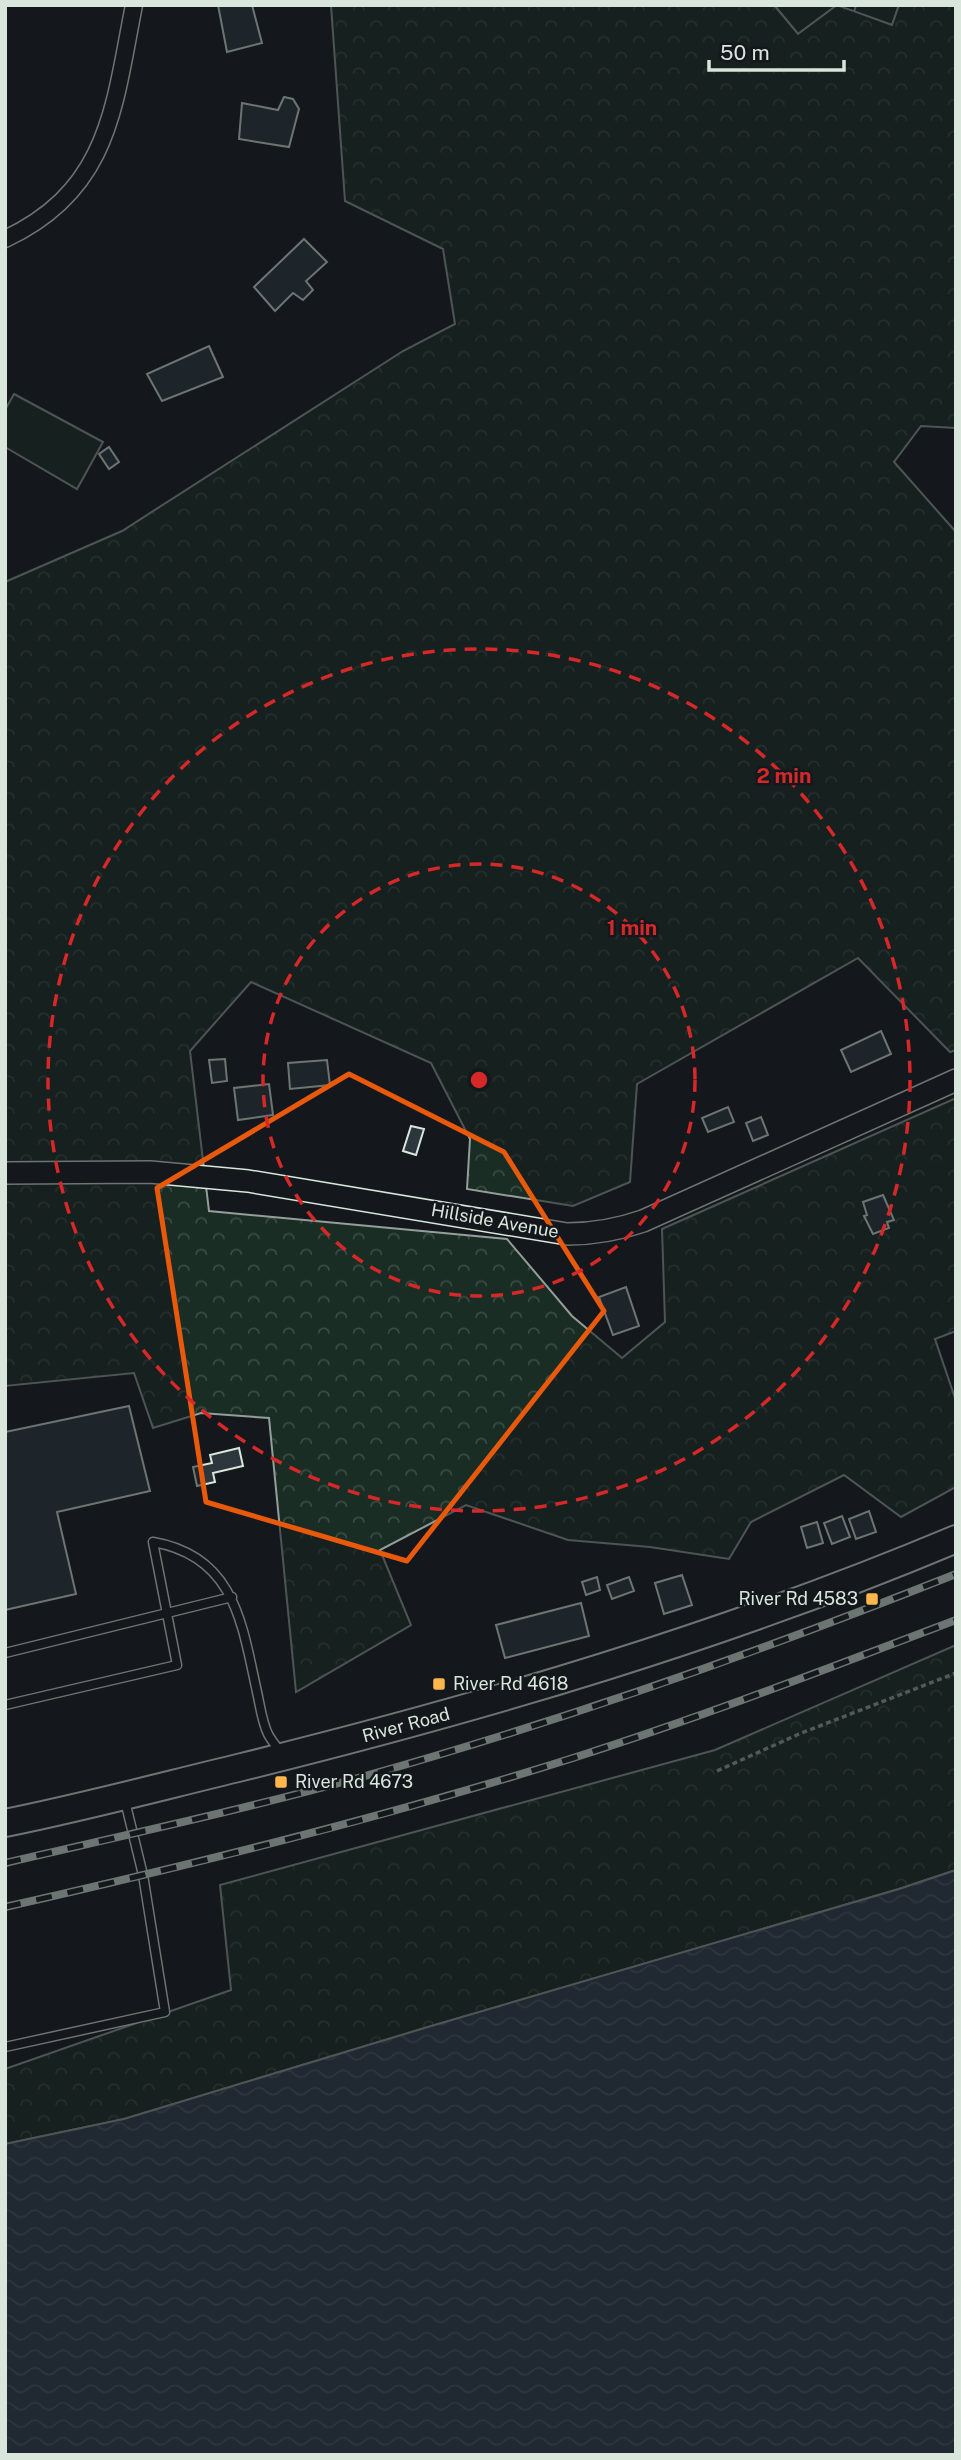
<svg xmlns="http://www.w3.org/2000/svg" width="961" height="2460" viewBox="0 0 961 2460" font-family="'Public Sans',sans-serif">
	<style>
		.green { fill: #1a2d24; stroke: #939e99; stroke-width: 2 }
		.forest { fill: url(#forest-crowns); stroke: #939e99; stroke-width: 2 }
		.water { fill: url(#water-waves); stroke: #939e99; stroke-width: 2 }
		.building { fill: #2c363c; stroke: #d8e6dc; stroke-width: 2 }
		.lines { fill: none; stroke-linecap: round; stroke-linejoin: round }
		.service-casing { stroke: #d8e6dc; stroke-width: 11 }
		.minor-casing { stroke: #d8e6dc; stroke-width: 19 }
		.tertiary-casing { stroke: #d8e6dc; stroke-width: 24 }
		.primary-casing { stroke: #d8e6dc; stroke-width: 30 }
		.path { stroke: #9da8a2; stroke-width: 3.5; stroke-dasharray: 5 3.5; stroke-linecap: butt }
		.service { stroke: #14181c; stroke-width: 8 }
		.minor { stroke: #14181c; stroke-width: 16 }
		.tertiary { stroke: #14181c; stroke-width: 21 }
		.primary { stroke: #14181c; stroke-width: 26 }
		.rail-casing { stroke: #d8e6dc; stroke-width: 8 }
		.rail { stroke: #14181c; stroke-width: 5; stroke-dasharray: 16; stroke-linecap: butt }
		.marked { fill: none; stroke: #e8590c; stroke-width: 5; stroke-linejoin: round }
		.ring { fill: none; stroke: #d62828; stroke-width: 3.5; stroke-dasharray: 12 9 }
		.poi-dot { fill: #ffb74d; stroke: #14181c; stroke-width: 2.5 }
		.labels { text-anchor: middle; stroke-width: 5; stroke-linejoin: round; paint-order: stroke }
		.street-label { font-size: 18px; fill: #d8e6dc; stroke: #14181c }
		.poi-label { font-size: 18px; fill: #d8e6dc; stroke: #14181c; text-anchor: start }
		.centre { fill: #d62828; stroke: #14181c; stroke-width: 3.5 }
		.ring-label { font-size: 21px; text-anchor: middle; font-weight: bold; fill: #d62828; stroke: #14181c; stroke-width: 5; stroke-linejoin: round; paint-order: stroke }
	</style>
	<defs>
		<pattern id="forest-crowns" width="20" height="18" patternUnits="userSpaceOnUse" patternTransform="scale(1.75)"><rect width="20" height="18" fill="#1a2d24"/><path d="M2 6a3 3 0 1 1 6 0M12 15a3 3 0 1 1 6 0" fill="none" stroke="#3b4b43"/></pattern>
		<pattern id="water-waves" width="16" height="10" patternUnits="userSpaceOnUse" patternTransform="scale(1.75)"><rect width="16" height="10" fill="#2f3f4d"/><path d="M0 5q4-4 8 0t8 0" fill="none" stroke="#4c5b66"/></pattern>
	</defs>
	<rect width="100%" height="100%" fill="#14181c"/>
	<path class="green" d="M774 5H837L798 34Z
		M856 5H899L892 25 854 12Z
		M14 394 103 442 77 489 5 447V410Z"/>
	<path class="forest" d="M331 5H774L798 34 837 5 892 25 899 5H956V428L921 426 894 462 956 532V1050L950 1052 858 958 637 1084 630 1182 573 1206 467 1189 470 1139 431 1063 251 982 190 1051 209 1211 507 1239 572 1316 622 1358 665 1322 662 1229 956 1098V1331L935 1339 956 1401V1487L901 1517 844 1475 751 1522 729 1559 650 1547 568 1540 466 1505 380 1550 411 1625 296 1692 269 1418 201 1413 153 1428 134 1373 5 1386V582L122 531 403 351 455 324 443 249 345 201Z
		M956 1645V1870L899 1889 428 2027 124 2119 5 2144V2069L231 1990 220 1885 715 1750Z"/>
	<path class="water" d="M956 1870V2455H5V2144L124 2119 428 2027 899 1889Z"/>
	<path class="building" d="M218 5H252L262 43 227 52Z
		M284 97 293 99 299 109 289 147 239 139 242 103 278 110Z
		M304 239 327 262 306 281 313 290 303 300 293 293 275 311 254 287Z
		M209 346 223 377 162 401 147 374Z
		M109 447 119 462 109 469 99 454Z
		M881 1031 891 1054 851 1072 841 1050Z
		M225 1059 227 1081 212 1083 209 1060Z
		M327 1060 330 1085 290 1089 288 1063Z
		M269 1084 273 1115 238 1120 234 1088Z
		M728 1107 734 1122 708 1132 702 1118Z
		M761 1117 768 1135 753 1141 746 1123Z
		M411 1126 424 1129 416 1155 403 1151Z
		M883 1195 894 1220 887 1222 889 1228 873 1234 864 1216 867 1215 863 1202Z
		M626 1287 639 1326 613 1335 599 1297Z
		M129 1406 150 1491 57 1512 76 1594 5 1610V1432Z
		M239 1448 243 1466 213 1473 215 1482 197 1486 193 1467 212 1463 210 1455Z
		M869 1511 876 1532 856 1539 849 1519Z
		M842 1516 850 1537 832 1544 824 1523Z
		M817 1522 823 1543 807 1548 801 1527Z
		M682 1575 692 1605 664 1614 655 1583Z
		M597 1577 600 1590 586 1595 582 1582Z
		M629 1577 634 1591 612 1599 607 1585Z
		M581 1603 589 1636 505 1658 496 1625Z"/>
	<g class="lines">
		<defs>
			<path id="service" d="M5 1653 232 1597
				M5 1705 177 1665 153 1542C235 1556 242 1624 257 1692 260 1705 262 1722 268 1734 271 1740 276 1746 280 1751
				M5 2047 165 2012 143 1875 125 1801"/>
			<path id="minor" d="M5 239C110 190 114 106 134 5"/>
			<path id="tertiary" d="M5 1173 150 1172 248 1181 567 1234C594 1234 617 1230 643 1221L956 1080"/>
			<path id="primary" d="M5 1823C85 1807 163 1786 242 1767 485 1707 725 1636 956 1539"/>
		</defs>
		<use href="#service" class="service-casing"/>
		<use href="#minor" class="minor-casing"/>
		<use href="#tertiary" class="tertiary-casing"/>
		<use href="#primary" class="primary-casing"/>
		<path class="path" d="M717 1771 799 1734 956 1673"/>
		<use href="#service" class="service"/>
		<use href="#minor" class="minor"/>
		<use href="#tertiary" class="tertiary"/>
		<use href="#primary" class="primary"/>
		<defs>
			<path id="rail" d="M5 1863C126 1835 246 1809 365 1776 566 1720 762 1651 956 1574
				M5 1907C196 1864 386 1817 573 1758 702 1717 829 1668 956 1620"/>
		</defs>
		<use href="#rail" class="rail-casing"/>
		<use href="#rail" class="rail"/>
	</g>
	<path d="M0 0H961V2460H0ZM349 1074 504 1152 604 1311 407 1561 206 1502 157 1188Z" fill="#14181c" fill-opacity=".55" fill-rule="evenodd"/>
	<path class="marked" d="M349 1074 504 1152 604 1311 407 1561 206 1502 157 1188Z"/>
	<g class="ring">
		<circle cx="479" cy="1080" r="216"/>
		<circle cx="479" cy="1080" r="431"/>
	</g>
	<g class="poi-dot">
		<rect x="865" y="1592" width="14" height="14" rx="3.5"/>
		<rect x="432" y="1677" width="14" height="14" rx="3.5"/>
		<rect x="274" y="1775" width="14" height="14" rx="3.5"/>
	</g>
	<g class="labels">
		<g class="street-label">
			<text transform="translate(495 1221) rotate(10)" y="6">Hillside Avenue</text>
			<text transform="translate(406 1725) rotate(-15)" y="6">River Road</text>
		</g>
		<g class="poi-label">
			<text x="858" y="1605" text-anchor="end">River Rd 4583</text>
			<text x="453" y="1690">River Rd 4618</text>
			<text x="295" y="1788">River Rd 4673</text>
		</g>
	</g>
	<circle cx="479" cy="1080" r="10" class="centre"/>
	<g class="ring-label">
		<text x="784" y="783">2 min</text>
		<text x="632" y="935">1 min</text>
	</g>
	<rect width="961" height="2460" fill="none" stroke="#d8e6dc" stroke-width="14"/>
	<path d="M709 60v10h135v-10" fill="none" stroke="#d8e6dc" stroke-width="3.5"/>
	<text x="720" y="60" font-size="21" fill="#d8e6dc" stroke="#14181c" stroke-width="5" paint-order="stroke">50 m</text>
</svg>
